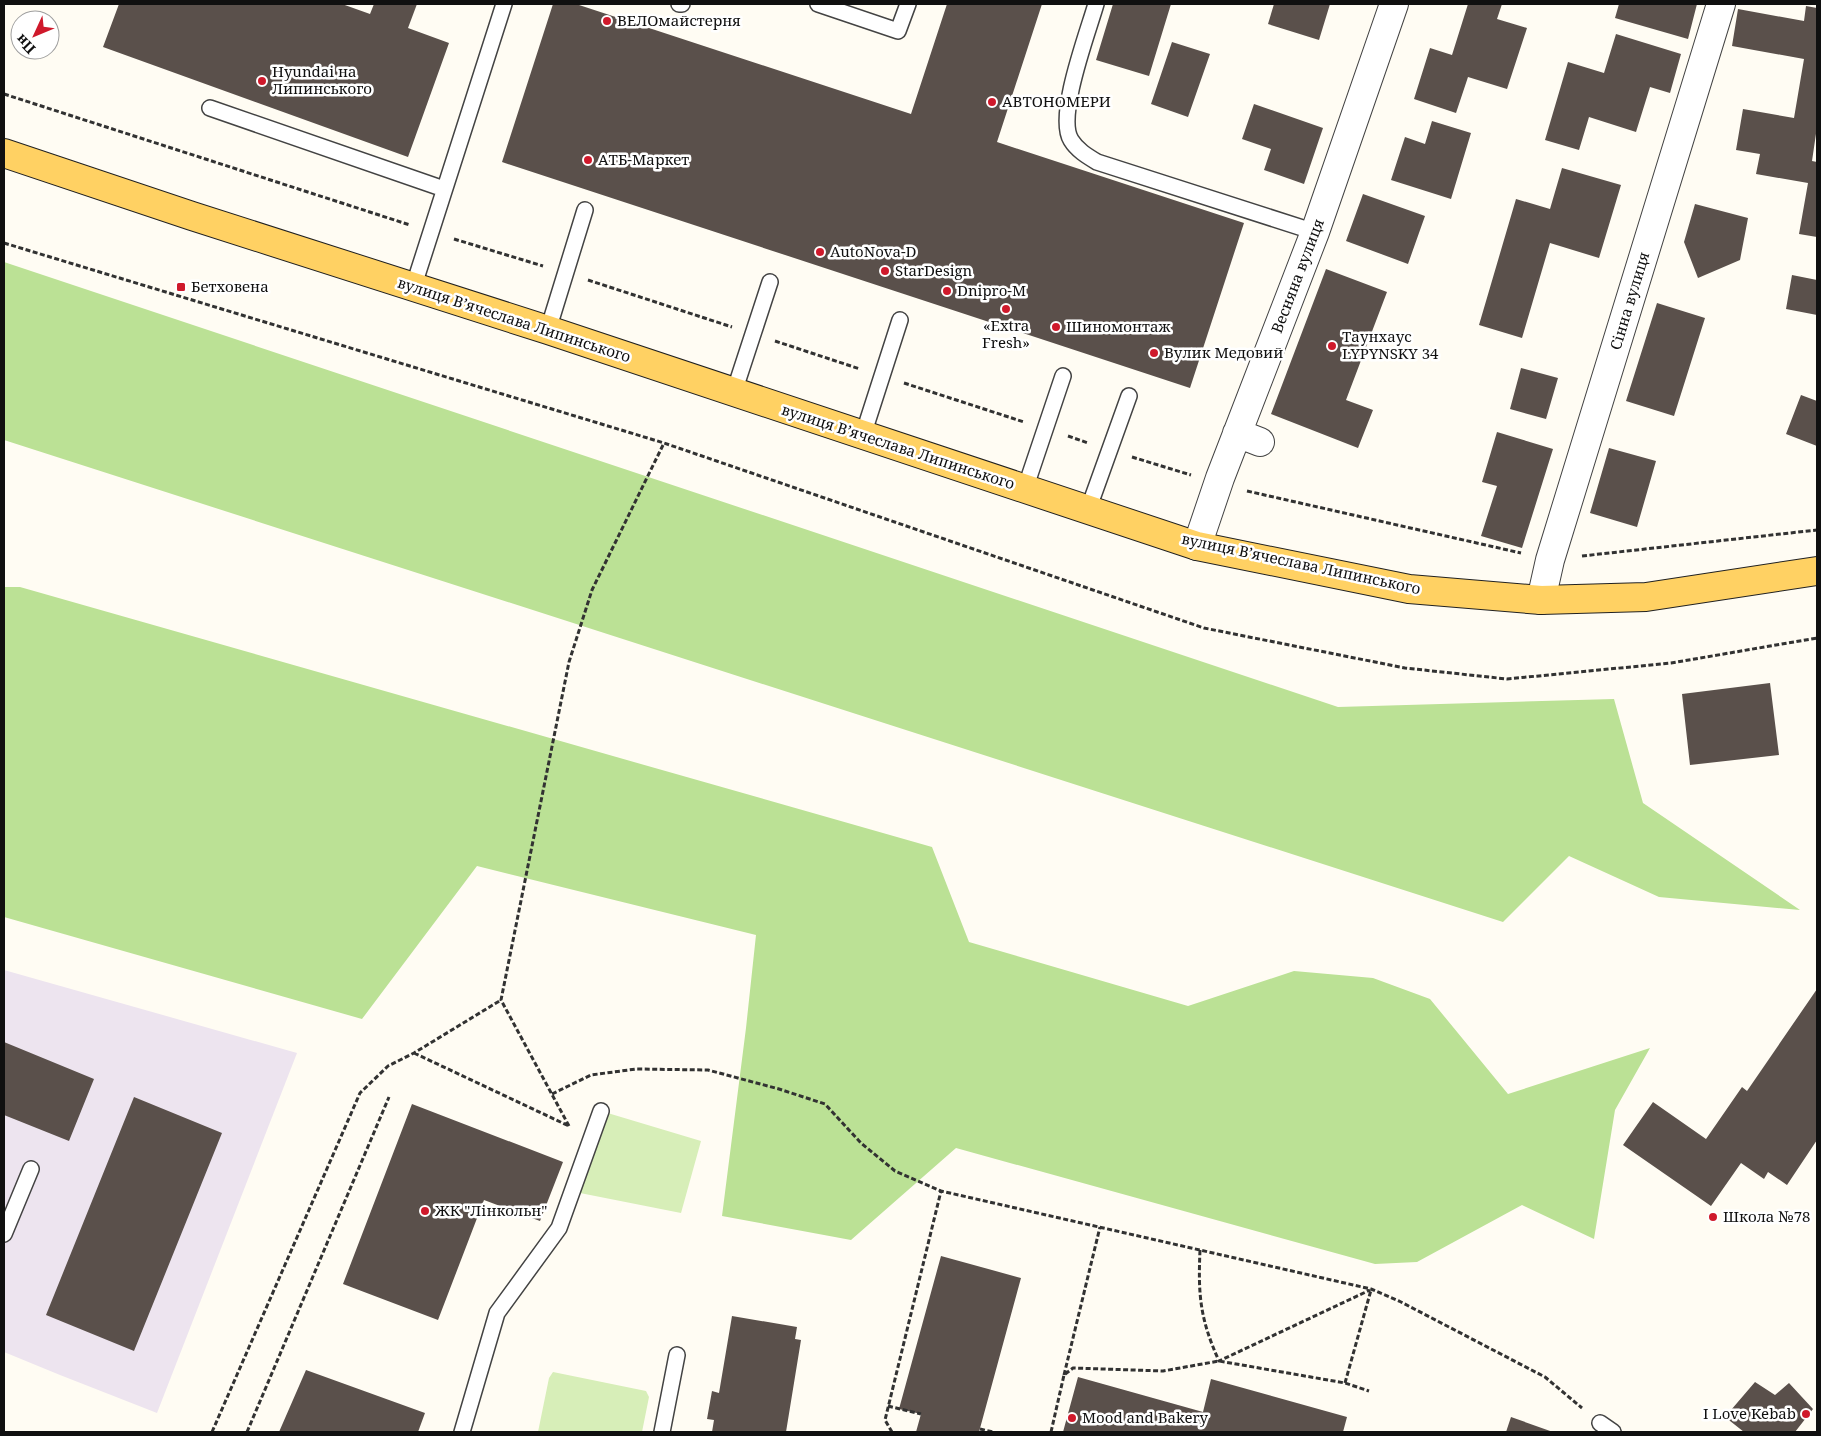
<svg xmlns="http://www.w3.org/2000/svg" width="1821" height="1436" viewBox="0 0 1821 1436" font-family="'Noto Serif',serif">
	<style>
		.industrial { fill: #ede4ef }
		.green { fill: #d7eeb8 }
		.forest { fill: #bbe195 }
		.building { fill: #5a504b }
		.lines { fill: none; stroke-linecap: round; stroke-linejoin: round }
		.service-casing { stroke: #434343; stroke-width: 18 }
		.minor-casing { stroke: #434343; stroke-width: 30 }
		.primary-casing { stroke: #212121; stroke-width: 30 }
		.path { stroke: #323232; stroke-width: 3; stroke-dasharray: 5 2.5; stroke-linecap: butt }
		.service { stroke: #fff; stroke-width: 15 }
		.minor { stroke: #fff; stroke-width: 28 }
		.primary { stroke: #ffd163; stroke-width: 28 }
		.poi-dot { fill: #cf192b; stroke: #fff; stroke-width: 2 }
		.labels { text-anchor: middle; stroke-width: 5; stroke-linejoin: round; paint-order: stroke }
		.poi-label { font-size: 15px; fill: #101010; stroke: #fff; text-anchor: start }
		.street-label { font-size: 15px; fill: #101010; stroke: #fff }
	</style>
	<rect width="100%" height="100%" fill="#fffcf3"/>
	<path class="industrial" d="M4 970 297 1053 157 1413 60 1375 4 1352Z"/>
	<path class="green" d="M601 1111 701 1141 681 1213 580 1193Z
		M553 1372 646 1391 649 1397 642 1432H538L549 1378Z"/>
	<path class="forest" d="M4 262 1338 707 1614 699 1643 803 1800 910 1659 897 1569 856 1503 922 4 440Z
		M4 587H20L932 847 969 942 1188 1006 1294 971 1373 978 1430 999 1508 1094 1650 1048 1615 1110 1594 1239 1522 1205 1417 1262 1375 1264 956 1148 851 1240 722 1216 746 1028 756 935 477 866 362 1019 4 917Z"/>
	<path class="building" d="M119 4H342L370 14 374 4H417L408 28 449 43 408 157 103 47Z
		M553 4H576L911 114 947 4H1042L997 142 1244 223 1190 388 502 162Z
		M1113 4H1171L1149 76 1096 60Z
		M1274 4H1330L1319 40 1268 24Z
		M1468 4H1502L1497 19 1527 28 1507 89 1468 77 1456 113 1414 99 1430 48 1452 55Z
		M1619 4H1697L1688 39 1615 18Z
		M1806 6 1817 8V127L1812 161 1817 162V237L1799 234 1808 183 1756 174 1760 154 1736 150 1743 109 1794 118 1804 59 1732 46 1738 9 1804 21Z
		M1616 34 1681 54 1670 93 1650 87 1636 132 1589 117 1579 150 1545 140 1568 62 1604 73Z
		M1172 42 1210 54 1188 117 1151 104Z
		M1254 104 1323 128 1304 184 1264 170 1271 149 1242 139Z
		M1432 121 1471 133 1451 199 1391 180 1405 137 1425 144Z
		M1562 168 1621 185 1599 258 1550 243 1522 338 1479 325 1516 199 1550 209Z
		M1363 194 1425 216 1408 264 1346 241Z
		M1695 204 1748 218 1740 260 1698 278 1684 242Z
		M1326 269 1387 292 1346 400 1373 410 1358 448 1271 414Z
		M1792 275 1817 280V315L1786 309Z
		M1657 303 1705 318 1674 416 1626 401Z
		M1521 368 1558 378 1546 419 1510 409Z
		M1801 395 1817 401V446L1786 434Z
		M1497 432 1553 449 1522 548 1481 536 1497 486 1482 482Z
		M1609 448 1656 461 1637 527 1590 513Z
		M1770 683 1779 755 1690 765 1682 694Z
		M1817 989V1140L1787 1185 1768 1172 1764 1179 1741 1163 1711 1206 1623 1145 1653 1102 1706 1139 1742 1087 1747 1091Z
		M4 1042 94 1079 69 1141 4 1115Z
		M134 1097 222 1133 134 1351 46 1315Z
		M412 1104 563 1162 540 1221 484 1200 438 1320 343 1284Z
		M941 1256 1021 1278 979 1432H916L921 1414 899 1409Z
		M732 1316 797 1327 795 1339 801 1340 786 1432H712L714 1420 707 1419 712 1391 719 1393Z
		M306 1370 425 1413 418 1432H279Z
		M1078 1377 1203 1412 1211 1379 1347 1417 1343 1432H1063Z
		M1755 1382 1775 1395 1789 1383 1813 1409 1795 1432H1744L1725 1417Z
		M1511 1417 1553 1432H1506Z"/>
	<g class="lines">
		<defs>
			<path id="service" d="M679 4H682
				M818 4 898 31 908 4
				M1096 4C1088 32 1056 116 1071 140 1077 150 1087 156 1097 162L1315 232
				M210 108 444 189
				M413 288 504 4
				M548 330 585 210
				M734 392 770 282
				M863 435 900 320
				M1025 489 1063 376
				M1088 510 1129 396
				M4 1234 31 1169
				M1600 1423 1613 1432
				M462 1432 497 1313 559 1228 601 1111
				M662 1432 677 1355"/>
			<path id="minor" d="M1237 433 1260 442
				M1197 546 1220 478 1315 232 1394 4
				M1541 600 1550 560 1721 4"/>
			<path id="primary" d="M4 153 192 216 548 330 1197 546 1409 589 1541 600 1646 597 1817 571"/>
		</defs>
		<use href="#service" class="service-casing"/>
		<use href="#minor" class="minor-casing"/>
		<use href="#primary" class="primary-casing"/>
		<path class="path" d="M4 94 410 225
			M454 239 543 266
			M4 243 664 443 1204 628 1405 668 1507 679 1671 663 1817 638
			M588 280 732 327
			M775 341 860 369
			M904 383 1024 422
			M1068 436 1088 443
			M1132 457 1191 475
			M1247 491 1521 553
			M1582 556 1817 530
			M414 1053 569 1126
			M552 1094 591 1075 636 1069 708 1070 779 1089 825 1104 861 1143 895 1171 941 1191
			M569 1126 501 1000 569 662 592 590 664 443
			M1200 1250C1198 1295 1200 1319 1219 1361L1370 1290
			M1064 1375 1100 1227
			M1345 1383 1371 1290
			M888 1406 921 1414
			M980 1429 993 1432
			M212 1432 360 1093 388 1066 414 1053 501 1000
			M247 1432 389 1097
			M892 1432 885 1420 941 1191 1371 1289 1399 1301 1545 1377 1582 1408
			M1051 1432 1064 1375 1073 1368 1163 1371 1219 1361 1345 1383 1369 1391"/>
		<use href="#service" class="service"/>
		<use href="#minor" class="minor"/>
		<use href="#primary" class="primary"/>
	</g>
	<g class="poi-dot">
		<circle cx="607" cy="21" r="5"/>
		<circle cx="262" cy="81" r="5"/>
		<circle cx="992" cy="102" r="5"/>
		<circle cx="588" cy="160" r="5"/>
		<circle cx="820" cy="252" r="5"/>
		<circle cx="885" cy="271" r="5"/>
		<rect x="176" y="282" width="10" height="10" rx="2.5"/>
		<circle cx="947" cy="291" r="5"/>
		<circle cx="1006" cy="309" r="5"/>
		<circle cx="1056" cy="327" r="5"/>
		<circle cx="1332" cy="346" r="5"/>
		<circle cx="1154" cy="353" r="5"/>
		<circle cx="425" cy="1211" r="5"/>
		<circle cx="1713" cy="1217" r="5"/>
		<circle cx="1806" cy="1414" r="5"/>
		<circle cx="1072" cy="1418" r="5"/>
	</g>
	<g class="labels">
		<g class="poi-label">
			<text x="617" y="26">ВЕЛОмайстерня</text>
			<text x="272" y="77">Hyundai на<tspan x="272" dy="17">Липинського</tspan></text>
			<text x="1002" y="107">АВТОНОМЕРИ</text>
			<text x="598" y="165">АТБ-Маркет</text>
			<text x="830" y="257">AutoNova-D</text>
			<text x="895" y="276">StarDesign</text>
			<text x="191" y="292">Бетховена</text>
			<text x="957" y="296">Dnipro-M</text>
			<text x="1006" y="331" text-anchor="middle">«Extra<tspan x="1006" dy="17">Fresh»</tspan></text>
			<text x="1066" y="332">Шиномонтаж</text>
			<text x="1342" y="342">Таунхаус<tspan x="1342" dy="17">LYPYNSKY 34</tspan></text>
			<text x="1164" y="358">Вулик Медовий</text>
			<text x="435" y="1216">ЖК "Лінкольн"</text>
			<text x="1723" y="1222">Школа №78</text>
			<text x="1796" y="1419" text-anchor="end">I Love Kebab</text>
			<text x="1082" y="1423">Mood and Bakery</text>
		</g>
		<g class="street-label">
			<text transform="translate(1298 276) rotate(-69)" y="5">Весняна вулиця</text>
			<text transform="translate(1630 301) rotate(-73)" y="5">Сінна вулиця</text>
			<text transform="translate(514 320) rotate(18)" y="5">вулиця Вʼячеслава Липинського</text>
			<text transform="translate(898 447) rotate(18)" y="5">вулиця Вʼячеслава Липинського</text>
			<text transform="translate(1301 564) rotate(12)" y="5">вулиця Вʼячеслава Липинського</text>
		</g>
	</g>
	<rect width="1821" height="1436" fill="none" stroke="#101010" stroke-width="10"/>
	<g transform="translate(35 35) rotate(226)"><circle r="24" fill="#ffffff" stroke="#9f9f9f"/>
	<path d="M0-4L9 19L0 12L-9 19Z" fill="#cf192b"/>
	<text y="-8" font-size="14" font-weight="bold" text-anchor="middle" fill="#101010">Пн</text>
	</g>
</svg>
